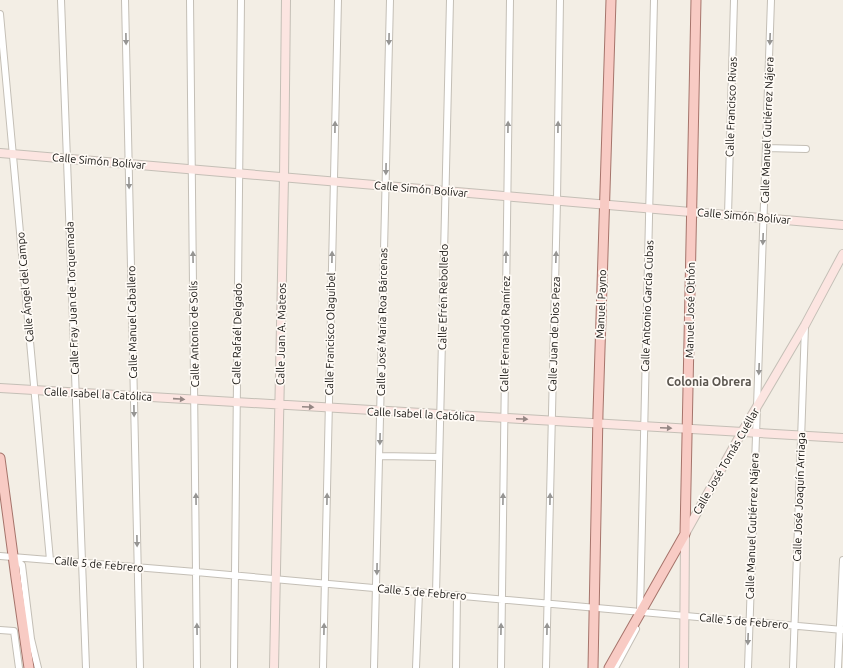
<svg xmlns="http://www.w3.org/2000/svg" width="843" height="668" viewBox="0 0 843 668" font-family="Ubuntu,sans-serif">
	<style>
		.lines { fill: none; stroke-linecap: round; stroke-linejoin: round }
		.street-casing { stroke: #c4bfb6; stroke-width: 8 }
		.secondary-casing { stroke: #c4bfb6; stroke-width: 10 }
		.primary-casing { stroke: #a6746b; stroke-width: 11 }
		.street { stroke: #fff; stroke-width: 6 }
		.secondary { stroke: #fce5e1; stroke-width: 8 }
		.primary { stroke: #f8cbc4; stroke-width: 9 }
		.oneway { fill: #969593 }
		.oneway2 { fill: #948683 }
		.labels { text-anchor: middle; stroke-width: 3.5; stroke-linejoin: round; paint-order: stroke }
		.street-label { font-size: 11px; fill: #151310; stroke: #fffbf6 }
		.neighbourhood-label { font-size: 12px; font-weight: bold; fill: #5b564f; stroke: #fffbf6 }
	</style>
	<rect width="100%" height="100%" fill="#f3eee5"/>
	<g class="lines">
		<defs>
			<path id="street" d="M61 0 86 668
				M125 0 140 668
				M190 0 197 668
				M0 14 50 560
				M766 148 806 149
				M728 215 734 0
				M379 456 439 457
				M0 556 196 572 843 630
				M13 557 22 565 31 639 38 668
				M436 594 450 0
				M640 611 654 0
				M0 630 14 631 19 668
				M234 668 241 0
				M323 668 338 0
				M374 668 390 0
				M416 668 419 592
				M456 668 457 595
				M501 668 510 0
				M546 668 557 200 560 0
				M615 668 636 629
				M748 668 771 0
				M793 668 805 326
				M838 668 843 560"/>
			<path id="secondary" d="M0 153 843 225
				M0 388 843 438
				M274 668 284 177 286 0
				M684 668 685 534 742 432 805 325 843 254"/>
			<path id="primary" d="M0 458 16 578 29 668
				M593 668 598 413 611 0
				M609 668 685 534 696 0"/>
		</defs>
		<use href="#street" class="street-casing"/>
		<use href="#secondary" class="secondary-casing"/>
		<use href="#primary" class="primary-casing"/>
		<use href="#street" class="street"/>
		<use href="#secondary" class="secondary"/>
		<use href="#primary" class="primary"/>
	</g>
	<defs><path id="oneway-solid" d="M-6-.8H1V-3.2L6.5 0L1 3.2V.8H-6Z"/></defs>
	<g class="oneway">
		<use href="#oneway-solid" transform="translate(126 39) rotate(89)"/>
		<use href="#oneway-solid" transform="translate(389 39) rotate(91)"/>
		<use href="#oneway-solid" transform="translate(770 39) rotate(92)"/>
		<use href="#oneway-solid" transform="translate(335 127) rotate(-89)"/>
		<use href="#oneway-solid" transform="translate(508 127) rotate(-89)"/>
		<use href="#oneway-solid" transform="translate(558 127) rotate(-89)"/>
		<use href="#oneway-solid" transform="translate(386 169) rotate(91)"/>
		<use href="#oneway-solid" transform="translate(129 183) rotate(89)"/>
		<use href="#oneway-solid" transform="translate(763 239) rotate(92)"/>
		<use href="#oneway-solid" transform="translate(193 257) rotate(-91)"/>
		<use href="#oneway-solid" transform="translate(332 257) rotate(-89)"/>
		<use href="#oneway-solid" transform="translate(506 257) rotate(-89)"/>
		<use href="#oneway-solid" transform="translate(556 257) rotate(-88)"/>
		<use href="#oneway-solid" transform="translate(759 369) rotate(92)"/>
		<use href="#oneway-solid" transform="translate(134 411) rotate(89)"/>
		<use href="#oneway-solid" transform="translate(380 439) rotate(91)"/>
		<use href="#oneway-solid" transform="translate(196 499) rotate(-91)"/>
		<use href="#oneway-solid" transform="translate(327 499) rotate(-89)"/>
		<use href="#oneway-solid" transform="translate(503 499) rotate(-89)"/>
		<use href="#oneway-solid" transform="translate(550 499) rotate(-89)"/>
		<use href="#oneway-solid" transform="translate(137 541) rotate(89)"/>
		<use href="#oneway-solid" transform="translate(377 569) rotate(91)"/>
		<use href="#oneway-solid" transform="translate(197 629) rotate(-91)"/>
		<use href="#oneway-solid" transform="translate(324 629) rotate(-89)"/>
		<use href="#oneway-solid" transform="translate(501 629) rotate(-89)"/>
		<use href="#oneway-solid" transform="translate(547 629) rotate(-89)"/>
		<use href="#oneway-solid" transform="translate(748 639) rotate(92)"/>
	</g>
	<g class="oneway2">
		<use href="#oneway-solid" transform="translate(179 399) rotate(4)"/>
		<use href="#oneway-solid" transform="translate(308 407) rotate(3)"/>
		<use href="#oneway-solid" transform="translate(522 419) rotate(3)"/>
		<use href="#oneway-solid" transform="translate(666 428) rotate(3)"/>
	</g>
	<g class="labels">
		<g class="street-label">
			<text transform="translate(731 107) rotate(-88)" y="4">Calle Francisco Rivas</text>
			<text transform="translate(767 130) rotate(-88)" y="4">Calle Manuel Gutiérrez Nájera</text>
			<text transform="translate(99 161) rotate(5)" y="4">Calle Simón Bolívar</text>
			<text transform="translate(421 189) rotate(5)" y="4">Calle Simón Bolívar</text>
			<text transform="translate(744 216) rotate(5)" y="4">Calle Simón Bolívar</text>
			<text transform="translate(25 287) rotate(-95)" y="4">Calle Ángel del Campo</text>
			<text transform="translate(443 297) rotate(-89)" y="4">Calle Efrén Rebolledo</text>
			<text transform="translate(72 298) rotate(-92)" y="4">Calle Fray Juan de Torquemada</text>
			<text transform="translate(601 304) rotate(-88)" y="4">Manuel Payno</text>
			<text transform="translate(647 306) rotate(-88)" y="4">Calle Antonio García Cubas</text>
			<text transform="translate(690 310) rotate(-89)" y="4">Manuel José Othón</text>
			<text transform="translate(132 322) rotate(-91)" y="4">Calle Manuel Caballero</text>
			<text transform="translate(382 322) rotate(-89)" y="4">Calle José María Roa Bárcenas</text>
			<text transform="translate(194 334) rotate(-91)" y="4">Calle Antonio de Solís</text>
			<text transform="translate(237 334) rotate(-89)" y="4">Calle Rafaél Delgado</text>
			<text transform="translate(281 334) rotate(-89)" y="4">Calle Juan A. Mateos</text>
			<text transform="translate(330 334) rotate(-89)" y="4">Calle Francisco Olaguibel</text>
			<text transform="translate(505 334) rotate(-89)" y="4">Calle Fernando Ramírez</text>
			<text transform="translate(554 334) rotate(-88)" y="4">Calle Juan de Dios Peza</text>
			<text transform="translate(98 394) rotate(3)" y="4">Calle Isabel la Católica</text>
			<text transform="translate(421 414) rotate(3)" y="4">Calle Isabel la Católica</text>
			<text transform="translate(726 461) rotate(-60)" y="4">Calle José Tomás Cuéllar</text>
			<text transform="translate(799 497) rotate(-88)" y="4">Calle José Joaquín Arriaga</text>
			<text transform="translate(752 526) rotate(-88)" y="4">Calle Manuel Gutiérrez Nájera</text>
			<text transform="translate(99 564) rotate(5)" y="4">Calle 5 de Febrero</text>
			<text transform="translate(422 592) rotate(5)" y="4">Calle 5 de Febrero</text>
			<text transform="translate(744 621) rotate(5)" y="4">Calle 5 de Febrero</text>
		</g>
		<g class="neighbourhood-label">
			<text x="709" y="386">Colonia Obrera</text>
		</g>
	</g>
</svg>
